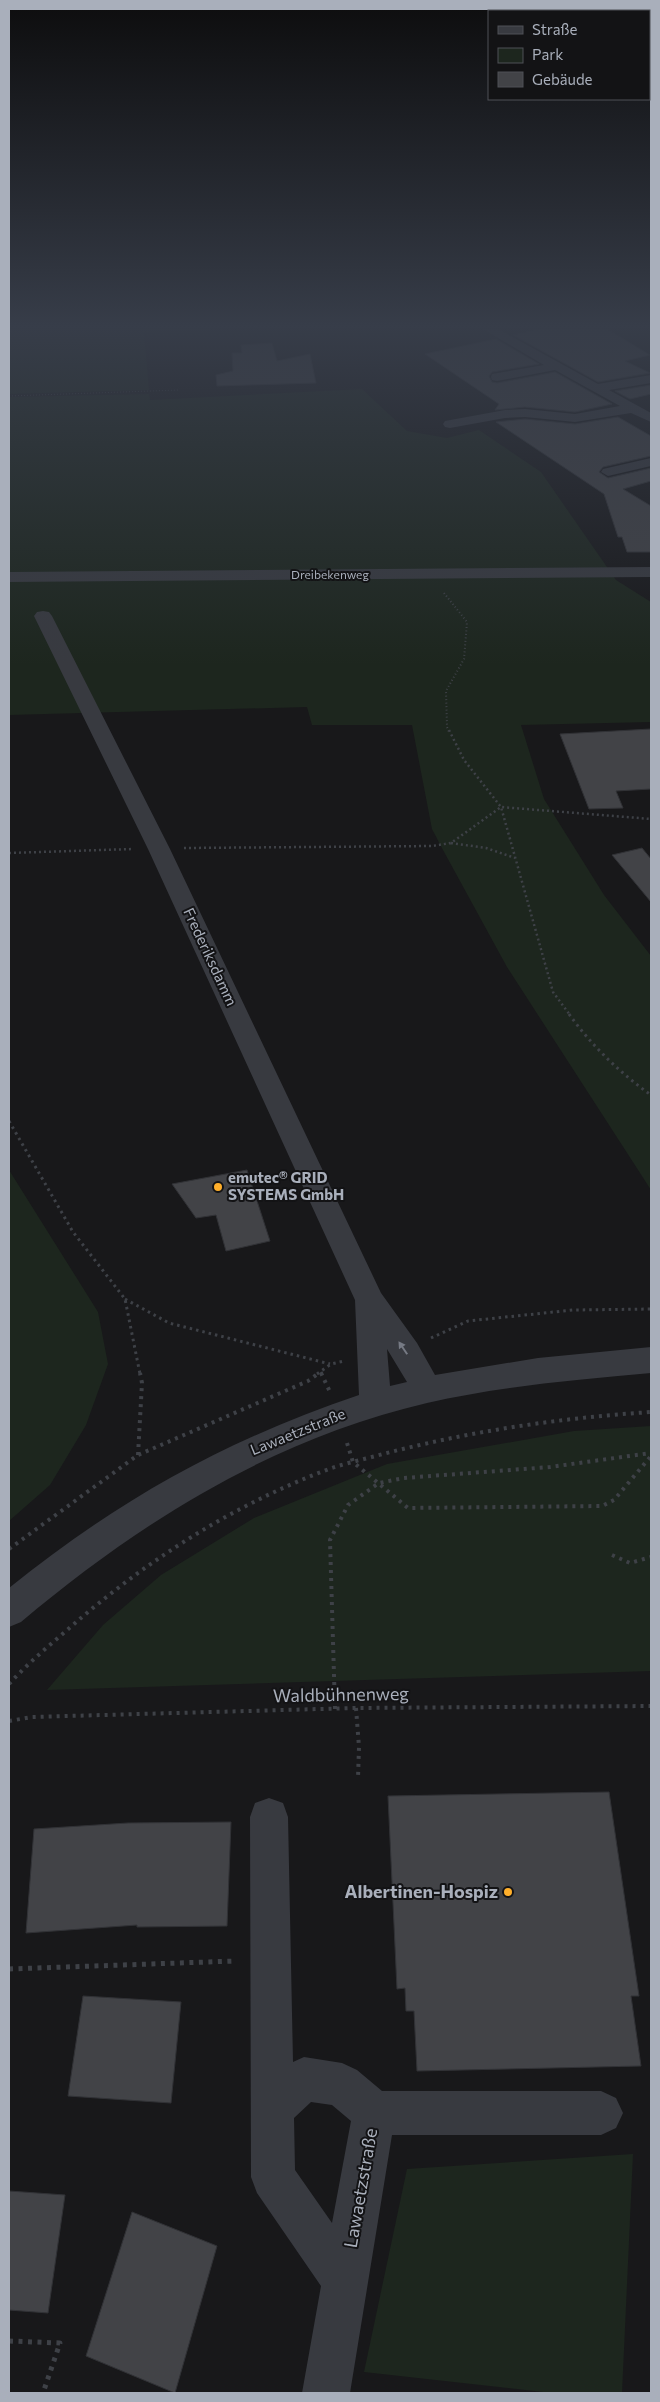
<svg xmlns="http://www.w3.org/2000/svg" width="660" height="2402" viewBox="0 0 660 2402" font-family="Commissioner,sans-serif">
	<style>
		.green { fill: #1d261e }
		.building { fill: #424347; stroke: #313236 }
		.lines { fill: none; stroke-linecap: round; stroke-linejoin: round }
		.path-far5 { stroke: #3e4147; stroke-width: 1; stroke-dasharray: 1 2; stroke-linecap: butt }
		.path-far4 { stroke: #3e4147; stroke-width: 2; stroke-dasharray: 1 2.5; stroke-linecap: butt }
		.path-far3 { stroke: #3e4147; stroke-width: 2.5; stroke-dasharray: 2 3; stroke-linecap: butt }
		.path-far2 { stroke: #3e4147; stroke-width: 3; stroke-dasharray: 2.5 4; stroke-linecap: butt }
		.path-far1 { stroke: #3e4147; stroke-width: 4; stroke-dasharray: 3 5; stroke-linecap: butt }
		.path { stroke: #3e4147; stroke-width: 5; stroke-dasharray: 4 5.5; stroke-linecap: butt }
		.minor { fill: #383a40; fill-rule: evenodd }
		.oneway { fill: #767a84 }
		.poi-dot { fill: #ffaf2b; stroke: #131315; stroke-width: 2 }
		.labels { text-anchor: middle; stroke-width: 4; stroke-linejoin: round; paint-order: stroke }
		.far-street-label { font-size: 12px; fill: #a9afbb; stroke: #131315 }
		.street-label { font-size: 15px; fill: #a9afbb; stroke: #131315 }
		.poi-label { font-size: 15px; font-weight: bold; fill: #a9afbb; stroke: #131315; text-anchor: start }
		.near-street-label { font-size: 18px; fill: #a9afbb; stroke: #131315 }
		.near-poi-label { font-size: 18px; font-weight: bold; fill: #a9afbb; stroke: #131315; text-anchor: end }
	</style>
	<rect width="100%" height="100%" fill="#18181a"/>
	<path class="green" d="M9 329H219L144 332 149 390 9 394Z
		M362 389 407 431 447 438 479 430 541 472 616 580 651 602V722L521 725 544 799 604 895 651 956V1190L507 967 443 850 432 829 412 725H312L307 707 9 715V397L149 394 150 400Z
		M9 1170 98 1312 108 1364 86 1425 50 1485 9 1521Z
		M651 1426V1671L47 1690 103 1625 161 1575 254 1518 387 1464 574 1431Z
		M633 2154 622 2393H552L364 2372 407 2169Z"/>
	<path class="building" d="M539 329H607L650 355 625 361 650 373 598 382 513 335Z
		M496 339 539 364 492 372 489 376 492 382 497 383 555 372 612 404 575 412 525 407 495 410 499 404 425 354Z
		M272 343 277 361 310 354 316 383 217 386 216 375 233 371 232 353H242L241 345Z
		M651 385V394L630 399 615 391Z
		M618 417 651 436V456L603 467 599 472 608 478 651 468V481L623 489 651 506V552H627L622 537H618L604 494 496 422 525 419 575 424Z
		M651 729V789L616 791 623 808 589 809 560 734Z
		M642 848 651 859V902L612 855Z
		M247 1170 270 1241 226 1251 216 1215 196 1218 172 1184Z
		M609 1792 639 1996H631L641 2066 417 2071 414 2011H406L405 1988 397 1989 388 1796Z
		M231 1822 227 1926 137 1927V1925L26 1933 34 1829 128 1823Z
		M83 1996 181 2002 171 2103 68 2096Z
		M9 2191 65 2195 48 2313 9 2310Z
		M132 2212 217 2246 175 2393 86 2356Z"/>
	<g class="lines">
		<path class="path-far5" d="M9 396 179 390"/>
		<path class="path-far4" d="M444 593 467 622 464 659 446 691 447 727 449 732"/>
		<path class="path-far3" d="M449 730 464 760 501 807 553 992 570 1015
			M451 843 486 848 515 858
			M184 848 432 846 451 843 501 807 651 819
			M9 853 133 849"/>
		<path class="path-far2" d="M569 1014C591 1045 620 1073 651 1095
			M9 1121 73 1232 125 1299 140 1374
			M125 1299 169 1323 330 1364
			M431 1338 468 1321 573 1310 651 1309
			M321 1372 322 1374
			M317 1374 331 1364 344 1361"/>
		<path class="path-far1" d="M321 1373 330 1392
			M347 1443 353 1462 408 1508 602 1506 614 1500 651 1456
			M138 1455 142 1383 140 1373
			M9 1549 138 1455 308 1381 319 1373
			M612 1555 630 1563 651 1557
			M9 1684C31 1660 57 1639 81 1618 155 1555 238 1503 329 1469 346 1463 365 1459 383 1454 471 1431 560 1418 651 1412
			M356 1708 359 1747 358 1778
			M335 1709 330 1540 348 1505 379 1483 404 1478 550 1467 651 1453
			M9 1721 32 1717 356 1708 651 1706"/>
		<path class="path" d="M9 1969 235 1961
			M9 2341 60 2343 43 2393"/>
		<path class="minor" d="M483 329H498L598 384 651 375V383L609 390 651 413V422L631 413 575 422 525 417 505 418 450 428 445 427 443 424 445 421 505 410 525 409 575 414 620 406 555 370 497 381 492 380 491 377 492 374 544 365Z
			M651 458V466L608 476 601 472 603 469Z
			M651 567V577L9 582V572Z
			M43 611 49 612 52 616 170 849 381 1293 417 1343 435 1375 538 1358 651 1347V1373C576 1380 500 1386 427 1403 273 1439 141 1521 21 1622L9 1627V1588C118 1500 226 1440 359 1395L355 1300 148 849 34 616 37 612ZM387 1349 407 1382 390 1386Z
			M269 1798 283 1803 288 1817 293 2062 304 2057 342 2063 357 2070 382 2091H601L616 2098 623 2113 616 2128 601 2135H392L350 2393H302L321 2286 257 2193 251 2177 250 1817 255 1803ZM311 2102 332 2105 351 2121 332 2223 295 2170 294 2118Z"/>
	</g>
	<defs><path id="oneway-solid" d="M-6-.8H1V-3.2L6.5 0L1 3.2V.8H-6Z" transform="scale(1.25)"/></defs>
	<use class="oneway" href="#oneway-solid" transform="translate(403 1348) rotate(-124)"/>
	<linearGradient id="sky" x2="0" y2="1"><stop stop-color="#0d0d0e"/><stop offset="0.49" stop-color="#373d49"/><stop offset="1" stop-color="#373d49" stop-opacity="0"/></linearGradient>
	<rect width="660" height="665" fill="url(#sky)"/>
	<g class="poi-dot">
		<circle cx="218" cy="1187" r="5"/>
		<circle cx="508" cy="1892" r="5"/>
	</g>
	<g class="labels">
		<g class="far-street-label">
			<text x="330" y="579">Dreibekenweg</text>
		</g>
		<g class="street-label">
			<text transform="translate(210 957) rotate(65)" y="5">Frederiksdamm</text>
			<text transform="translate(298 1432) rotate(-22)" y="5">Lawaetzstraße</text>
		</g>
		<g class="poi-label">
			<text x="228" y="1183">emutec® GRID<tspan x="228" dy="17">SYSTEMS GmbH</tspan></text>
		</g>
		<g class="near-street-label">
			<text transform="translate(341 1695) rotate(-1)" y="6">Waldbühnenweg</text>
			<text transform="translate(361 2188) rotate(-80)" y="6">Lawaetzstraße</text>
		</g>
		<g class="near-poi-label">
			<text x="498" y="1898">Albertinen-Hospiz</text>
		</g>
	</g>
	<rect width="660" height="2402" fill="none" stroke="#a9afbb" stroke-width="20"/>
	<rect x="488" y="10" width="162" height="90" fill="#131315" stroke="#4f5157"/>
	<rect x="498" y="26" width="25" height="8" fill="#383a40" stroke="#4f5157"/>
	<text x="532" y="35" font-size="15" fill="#a9afbb">Straße</text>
	<rect x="498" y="48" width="25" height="15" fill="#1d261e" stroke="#4f5157"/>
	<text x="532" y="60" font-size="15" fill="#a9afbb">Park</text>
	<rect x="498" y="72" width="25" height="15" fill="#424347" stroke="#4f5157"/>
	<text x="532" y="85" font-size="15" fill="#a9afbb">Gebäude</text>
</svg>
